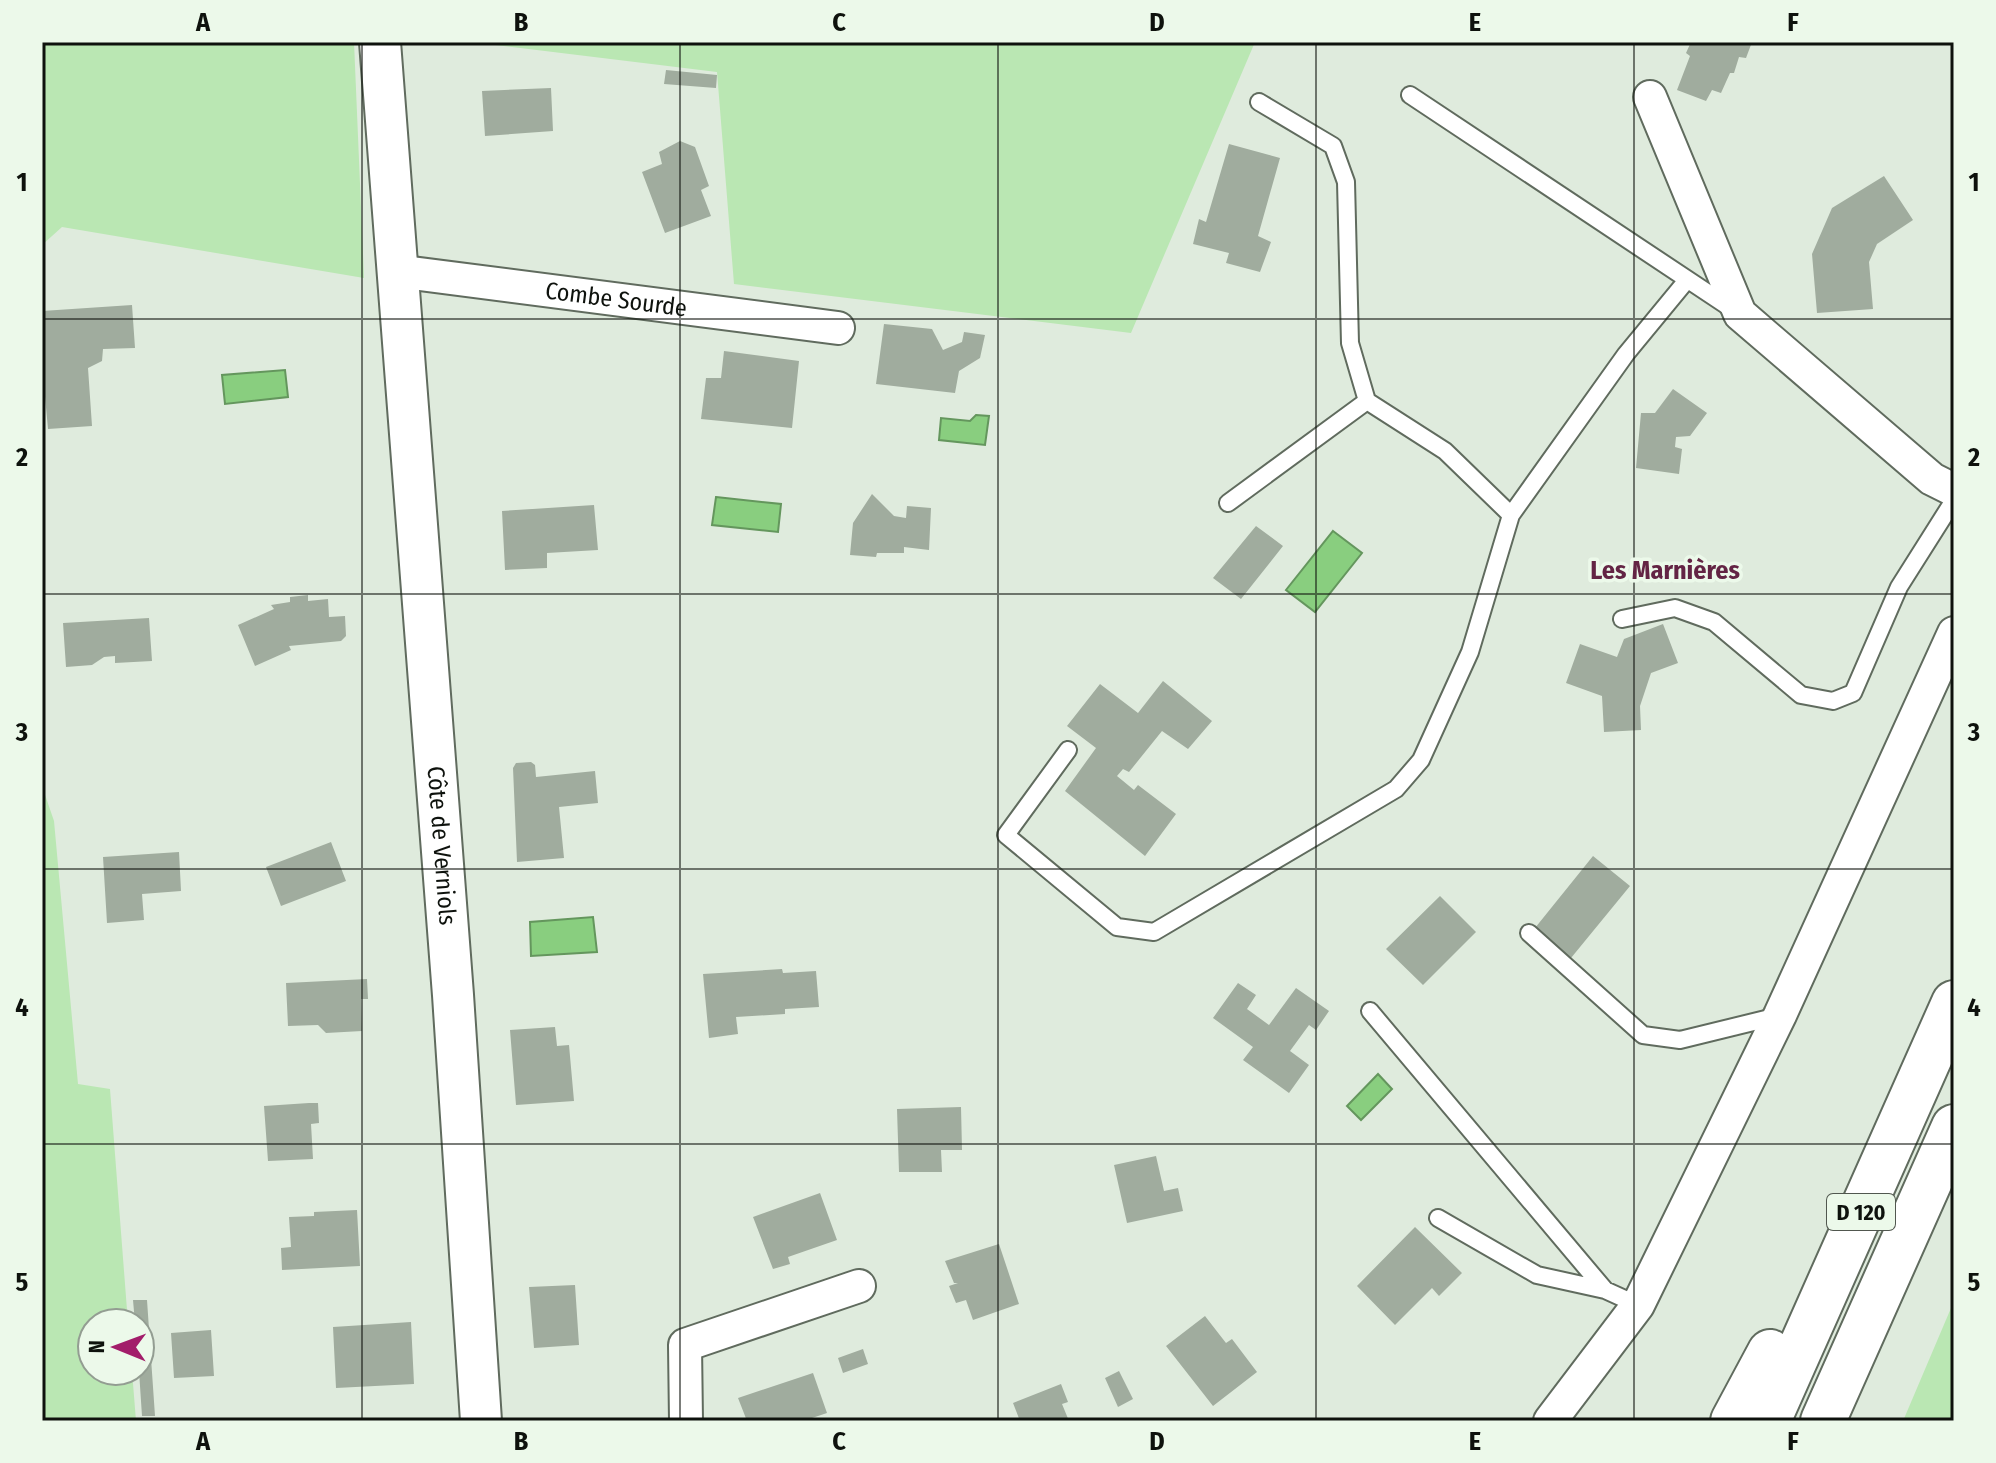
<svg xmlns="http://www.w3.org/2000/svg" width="1996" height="1463" viewBox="0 0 1996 1463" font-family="'Fira Sans Condensed',sans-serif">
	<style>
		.green { fill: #bae7b3 }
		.water { fill: #89ce7f; stroke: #64965d; stroke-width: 2 }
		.building { fill: #a0ac9e }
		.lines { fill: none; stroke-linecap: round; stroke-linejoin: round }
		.service-casing { stroke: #606b5e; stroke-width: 20 }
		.minor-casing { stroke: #606b5e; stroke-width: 36 }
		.tertiary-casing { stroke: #606b5e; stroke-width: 44 }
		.trunk-casing { stroke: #606b5e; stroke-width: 48 }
		.service { stroke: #fff; stroke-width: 16 }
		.minor { stroke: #fff; stroke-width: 32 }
		.tertiary { stroke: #fff; stroke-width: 40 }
		.trunk { stroke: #fff; stroke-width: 44 }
		.grid { fill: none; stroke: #0e120d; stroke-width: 2; stroke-opacity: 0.55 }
		.labels { text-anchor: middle; stroke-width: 7; stroke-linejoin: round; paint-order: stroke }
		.shield { fill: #ecf9ea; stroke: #51574f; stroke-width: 2 }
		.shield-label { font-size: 22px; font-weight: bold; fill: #0e120d }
		.street-label { font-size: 24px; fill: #0e120d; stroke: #ecf9ea }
		.neighbourhood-label { font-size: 26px; font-weight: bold; fill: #632444; stroke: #ecf9ea }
		.neatline { fill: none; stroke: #0e120d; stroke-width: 3 }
		.grid-label { font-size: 26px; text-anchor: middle; font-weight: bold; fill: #0e120d }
	</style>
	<rect width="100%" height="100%" fill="#dfebdd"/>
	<path class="green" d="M42 42H354L364 278 62 227 42 245Z
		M470 42H1255L1131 333 734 284 717 72Z
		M42 786 54 821 78 1084 110 1089 128 1323H92V1371H132L136 1421H42Z
		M1954 1301V1421H1903Z"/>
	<path class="water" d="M285 370 288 397 225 404 222 375Z
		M976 415 989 416 985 445 939 440 941 418 970 421Z
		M716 497 781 504 778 532 712 525Z
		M1333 531 1362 553 1315 612 1286 590Z
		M593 917 597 952 531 956 530 922Z
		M1378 1074 1392 1089 1361 1120 1347 1106Z"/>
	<path class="building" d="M1691 42H1752L1746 58 1739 57 1734 73H1730L1721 93 1712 90 1706 101 1677 90 1690 56 1686 53Z
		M666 70 717 75 716 88 664 84Z
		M551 88 553 131 485 136 482 91Z
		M680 141 695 147 709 186 701 190 711 216 665 233 642 172 662 164 659 152Z
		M1229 144 1280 158 1258 236 1271 242 1260 272 1226 263 1229 253 1193 244 1199 219 1206 222Z
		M1884 176 1913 220 1877 244 1869 262 1873 309 1817 313 1812 254 1832 208Z
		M132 305 135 348 103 349 102 361 88 368 92 426 48 429 42 364V311Z
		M884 324 932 329 943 350 962 342 964 332 985 335 980 358 959 371 955 393 876 384Z
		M724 351 799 361 792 428 701 419 706 378H721Z
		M1673 389 1707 413 1690 436 1676 437 1675 447 1682 449 1679 474 1636 468 1641 413H1655Z
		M872 494 894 516 906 518 907 506 931 508 929 550 904 547V553H877L876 557 850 555 853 523Z
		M594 505 598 550 547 553V568L505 570 502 511Z
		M1256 526 1283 546 1241 599 1213 578Z
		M308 595V601L328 599 329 617 345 616 346 636 341 641 289 646 291 650 255 666 238 625 274 609 271 605 290 602V597Z
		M149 618 152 661 115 663V656L104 657 92 665 66 667 63 623Z
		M1663 624 1678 663 1651 673 1640 706 1641 730 1604 732 1602 696 1566 683 1580 644 1617 657 1624 639Z
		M1163 681 1212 721 1188 749 1162 731 1129 772 1123 769 1117 776 1134 790 1138 785 1176 814 1145 856 1065 791 1096 748 1067 726 1100 684 1138 713Z
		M531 762 535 765 536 777 595 771 598 803 559 807 564 858 517 862 513 768 516 763Z
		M331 842 346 881 281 906 266 867Z
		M179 852 181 891 142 894 144 920 107 923 103 857Z
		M1593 856 1630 886 1571 958 1535 928Z
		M1440 896 1476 932 1423 985 1386 949Z
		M782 969 783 973 816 971 819 1007 785 1009V1014L736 1017 738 1034 709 1038 703 974Z
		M367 979 368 999H361L362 1031 326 1033 318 1025 288 1026 286 983Z
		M1238 983 1256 995 1247 1009 1269 1025 1296 988 1329 1011 1316 1030 1309 1025 1290 1051 1309 1065 1289 1093 1243 1060 1253 1047 1213 1018Z
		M555 1027 557 1046 569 1045 574 1101 516 1105 510 1030Z
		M309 1103H318L319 1123 311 1124 313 1159 268 1161 264 1106Z
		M961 1107 962 1150H941L942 1172H899L897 1109Z
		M1156 1156 1164 1191 1178 1188 1183 1211 1127 1223 1114 1165Z
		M820 1193 837 1240 788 1257 790 1264 773 1269 753 1217Z
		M357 1210 360 1266 282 1270 281 1248 291 1247 289 1217 314 1216V1212Z
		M1415 1227 1462 1273 1439 1296 1432 1288 1395 1325 1357 1286Z
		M999 1244 1019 1304 973 1320 966 1300 956 1303 949 1286 958 1283H954L945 1261Z
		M575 1285 579 1345 534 1348 529 1287Z
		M133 1300H147L155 1416H142L139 1371 140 1323H135Z
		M1205 1316 1226 1343 1232 1339 1257 1372 1213 1406 1166 1346Z
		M411 1322 414 1384 336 1388 333 1327Z
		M211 1330 214 1376 174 1378 171 1333Z
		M863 1349 868 1364 843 1373 838 1358Z
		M1119 1371 1133 1399 1118 1407 1105 1378Z
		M813 1373 827 1413 803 1421H747L738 1398Z
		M1061 1384 1068 1402 1062 1404 1069 1421H1020L1013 1403Z"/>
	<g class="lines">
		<defs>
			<path id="service" d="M1410 95 1732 309
				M1259 102 1333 146 1346 182 1350 343 1367 401 1445 451 1511 515
				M1228 503 1367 401
				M1622 619 1675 608 1714 622 1801 695 1833 701 1853 693 1899 587 1954 500
				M1068 750 1006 835 1117 927 1154 932 1396 789 1421 760 1470 652 1511 515 1626 354 1687 280
				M1529 933 1643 1035 1680 1040 1778 1016
				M1370 1011 1605 1290 1638 1305
				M1438 1218 1537 1275 1605 1290"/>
			<g id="minor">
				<path d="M1650 97 1740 314 1932 479 1954 490"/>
				<path id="s1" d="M396 271 838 328"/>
				<path d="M686 1421 685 1345 859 1286"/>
				<path d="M1550 1421 1638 1305 1780 1015 1954 633"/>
			</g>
			<g id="tertiary">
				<path id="s2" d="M380 42 453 995 481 1421"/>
			</g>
			<path id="trunk" d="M1733 1421 1770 1352
				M1768 1421 1954 1003
				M1823 1421 1954 1127"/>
		</defs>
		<use href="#service" class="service-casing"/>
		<use href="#minor" class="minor-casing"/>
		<use href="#tertiary" class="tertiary-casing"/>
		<use href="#trunk" class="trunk-casing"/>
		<use href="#service" class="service"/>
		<use href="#minor" class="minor"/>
		<use href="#tertiary" class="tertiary"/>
		<use href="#trunk" class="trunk"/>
	</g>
	<path class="grid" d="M362 42V1421M680 42V1421M998 42V1421M1316 42V1421M1634 42V1421M42 319H1954M42 594H1954M42 869H1954M42 1144H1954"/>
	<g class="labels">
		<rect class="shield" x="1827" y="1194" width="68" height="36" rx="6"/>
		<g class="shield-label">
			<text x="1861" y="1220">D 120</text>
		</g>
		<g class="street-label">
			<text dy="8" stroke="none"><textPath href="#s1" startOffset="222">Combe Sourde</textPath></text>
			<text dy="8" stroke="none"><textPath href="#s2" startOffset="806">Côte de Verniols</textPath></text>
		</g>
		<g class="neighbourhood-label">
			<text x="1665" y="579">Les Marnières</text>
		</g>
	</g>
	<rect width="1996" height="1463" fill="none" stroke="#ecf9ea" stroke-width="88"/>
	<g transform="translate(116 1347) rotate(271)"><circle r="38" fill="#ecf9ea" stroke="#939d92" stroke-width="2"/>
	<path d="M0-6L14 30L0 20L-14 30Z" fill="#a21d6a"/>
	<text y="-12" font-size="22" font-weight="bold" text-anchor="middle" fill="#0e120d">N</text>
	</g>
	<rect x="44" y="44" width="1908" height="1375" class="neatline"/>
	<g class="grid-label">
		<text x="203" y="31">A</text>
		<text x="521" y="31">B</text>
		<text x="839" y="31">C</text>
		<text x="1157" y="31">D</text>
		<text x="1475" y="31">E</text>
		<text x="1793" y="31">F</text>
		<text x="22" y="191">1</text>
		<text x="1974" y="191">1</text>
		<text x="22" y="466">2</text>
		<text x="1974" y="466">2</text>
		<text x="22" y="741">3</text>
		<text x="1974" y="741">3</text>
		<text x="22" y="1016">4</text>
		<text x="1974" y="1016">4</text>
		<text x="22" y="1291">5</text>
		<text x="1974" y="1291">5</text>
		<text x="203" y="1450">A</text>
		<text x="521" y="1450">B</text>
		<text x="839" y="1450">C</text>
		<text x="1157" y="1450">D</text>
		<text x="1475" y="1450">E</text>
		<text x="1793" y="1450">F</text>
	</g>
</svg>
